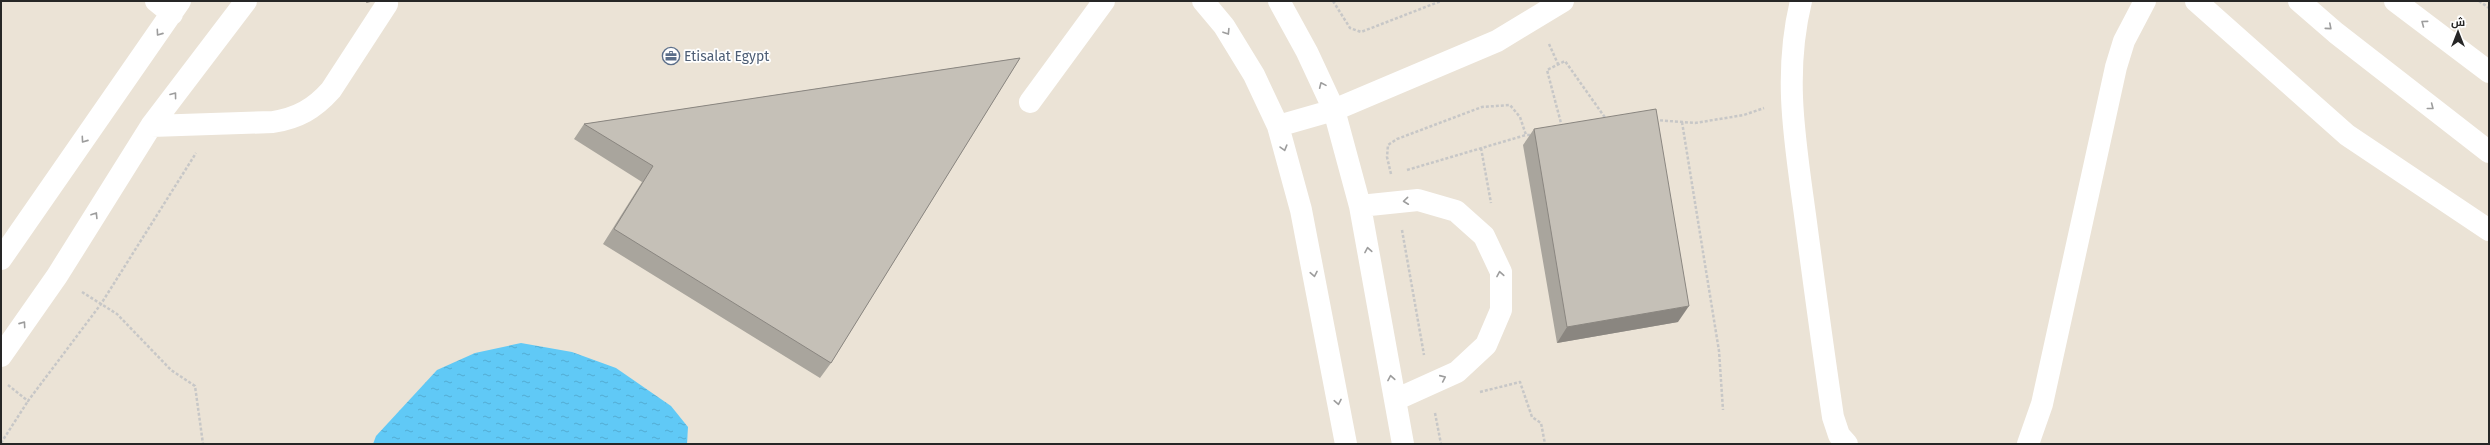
<svg xmlns="http://www.w3.org/2000/svg" width="2490" height="445" viewBox="0 0 2490 445" font-family="'Fira Sans',Cairo,sans-serif">
	<style>
		.water { fill: url(#water-ripples) }
		.lines { fill: none; stroke-linecap: round; stroke-linejoin: round }
		.path { stroke: #c7c7c7; stroke-width: 2.5; stroke-dasharray: 3 2; stroke-linecap: butt }
		.minor { stroke: #fff; stroke-width: 22 }
		.wall { fill: #a9a59d }
		.shaded-wall { fill: #8a8680 }
		.building { fill: #c5c0b7; stroke: #8a8680 }
		.oneway { stroke: #9d9d9d }
		.labels { text-anchor: middle; stroke-width: 3.5; stroke-linejoin: round; paint-order: stroke }
		.service-label { font-size: 14px; fill: #4e5e75; stroke: #fff; text-anchor: start }
	</style>
	<defs>
		<pattern id="water-ripples" width="26" height="14" patternUnits="userSpaceOnUse"><rect width="26" height="14" fill="#60c9f6"/><path d="M2 4q2-2 4 0t4 0M15 11q2-2 4 0t4 0" fill="none" stroke="#53acd3"/></pattern>
	</defs>
	<rect width="100%" height="100%" fill="#ebe3d6"/>
	<path class="water" d="M521 343 572 352 616 368 671 406 688 427 687 444H373L376 436 437 370 475 353Z"/>
	<g class="lines">
		<path class="path" d="M1333 1 1350 28 1361 32 1441 1
			M2479 1 2489 8
			M1549 44 1558 64
			M1655 120 1695 123 1744 115 1764 108
			M1682 122 1719 351 1723 410
			M1562 127 1547 70 1565 61 1606 119
			M1481 148 1491 203
			M1407 170 1526 135
			M1391 174 1387 157 1388 145 1397 139 1482 107 1510 105 1520 117 1526 135H1532
			M1402 230 1424 355
			M82 292 117 314 171 370 195 386 203 444
			M8 385 28 401 101 304 196 153
			M1480 392 1520 382 1532 417 1541 423 1545 444
			M1435 413 1441 444
			M1 443 28 401"/>
		<path class="minor" d="M156 1 172 14
			M1203 1 1224 26 1254 75 1278 126 1301 210 1346 444
			M1279 1 1307 52 1334 110 1360 206 1403 444
			M1801 1C1783 75 1795 141 1805 215 1814 283 1823 350 1833 417L1839 435 1847 444
			M2196 1 2347 135 2489 230
			M2299 1 2336 33 2489 152
			M2395 1 2489 72
			M1030 102 1104 1
			M151 126 273 122C298 118 314 109 331 90L387 4
			M1278 126 1334 110 1497 41 1563 1
			M1360 206 1418 200 1456 211 1484 236 1501 272V310L1486 345 1457 372 1395 400
			M1 259 180 1
			M1 356 57 276 151 126 246 1
			M2028 444 2042 404 2116 67 2124 41 2145 1"/>
	</g>
	<path class="wall" d="M1020 58 831 363 820 378 603 244 642 182 574 139 584 124Z
		M1534 129 1678 322 1557 343 1523 145Z"/>
	<path class="shaded-wall" d="M367 1H375L366 3Z
		M1689 306 1678 322 1557 343 1567 327Z"/>
	<path class="building" d="M1020 58 831 363 614 229 653 166 584 124Z
		M1656 109 1689 306 1567 327 1534 129Z"/>
	<defs><path id="oneway-chevron" d="M-2-3.5L2.5 0L-2 3.5" fill="none" stroke-width="1.6" stroke-linecap="round" stroke-linejoin="round"/></defs>
	<g class="oneway">
		<use href="#oneway-chevron" transform="translate(2424 23) rotate(-143)"/>
		<use href="#oneway-chevron" transform="translate(2329 27) rotate(41)"/>
		<use href="#oneway-chevron" transform="translate(1227 32) rotate(58)"/>
		<use href="#oneway-chevron" transform="translate(159 33) rotate(125)"/>
		<use href="#oneway-chevron" transform="translate(1322 85) rotate(-114)"/>
		<use href="#oneway-chevron" transform="translate(174 95) rotate(-53)"/>
		<use href="#oneway-chevron" transform="translate(2431 107) rotate(38)"/>
		<use href="#oneway-chevron" transform="translate(84 140) rotate(125)"/>
		<use href="#oneway-chevron" transform="translate(1284 148) rotate(74)"/>
		<use href="#oneway-chevron" transform="translate(1406 201) rotate(174)"/>
		<use href="#oneway-chevron" transform="translate(95 215) rotate(-58)"/>
		<use href="#oneway-chevron" transform="translate(1368 250) rotate(-100)"/>
		<use href="#oneway-chevron" transform="translate(1314 274) rotate(79)"/>
		<use href="#oneway-chevron" transform="translate(1500 274) rotate(-100)"/>
		<use href="#oneway-chevron" transform="translate(23 324) rotate(-55)"/>
		<use href="#oneway-chevron" transform="translate(1391 378) rotate(-100)"/>
		<use href="#oneway-chevron" transform="translate(1443 378) rotate(-24)"/>
		<use href="#oneway-chevron" transform="translate(1338 402) rotate(79)"/>
	</g>
	<defs>
		<symbol id="office-ring" viewBox="-11 -11 22 22"><circle r="9.5" fill="#fff" stroke="#5c6f8a" stroke-width="1.5"/><path d="M-6-3h4V-5.5h4V-3h4V5H-6ZM-1-4.5V-3h2v-1.5ZM-6 0V1H6V0Z" fill="#5c6f8a"/></symbol>
	</defs>
	<g fill-rule="evenodd">
		<use href="#office-ring" x="661" y="46" width="20" height="20"/>
	</g>
	<g class="labels">
		<g class="service-label">
			<text x="684" y="61">Etisalat Egypt</text>
		</g>
	</g>
	<rect width="2490" height="445" fill="none" stroke="#262626" stroke-width="4"/>
	<g transform="translate(2458 32)" stroke="#ffffff" stroke-width="3" paint-order="stroke">
	<path d="M0-3L7 15L0 10L-7 15Z" fill="#262626"/>
	<text y="-6" font-size="11" font-weight="bold" text-anchor="middle" fill="#262626">ش</text>
	</g>
</svg>
